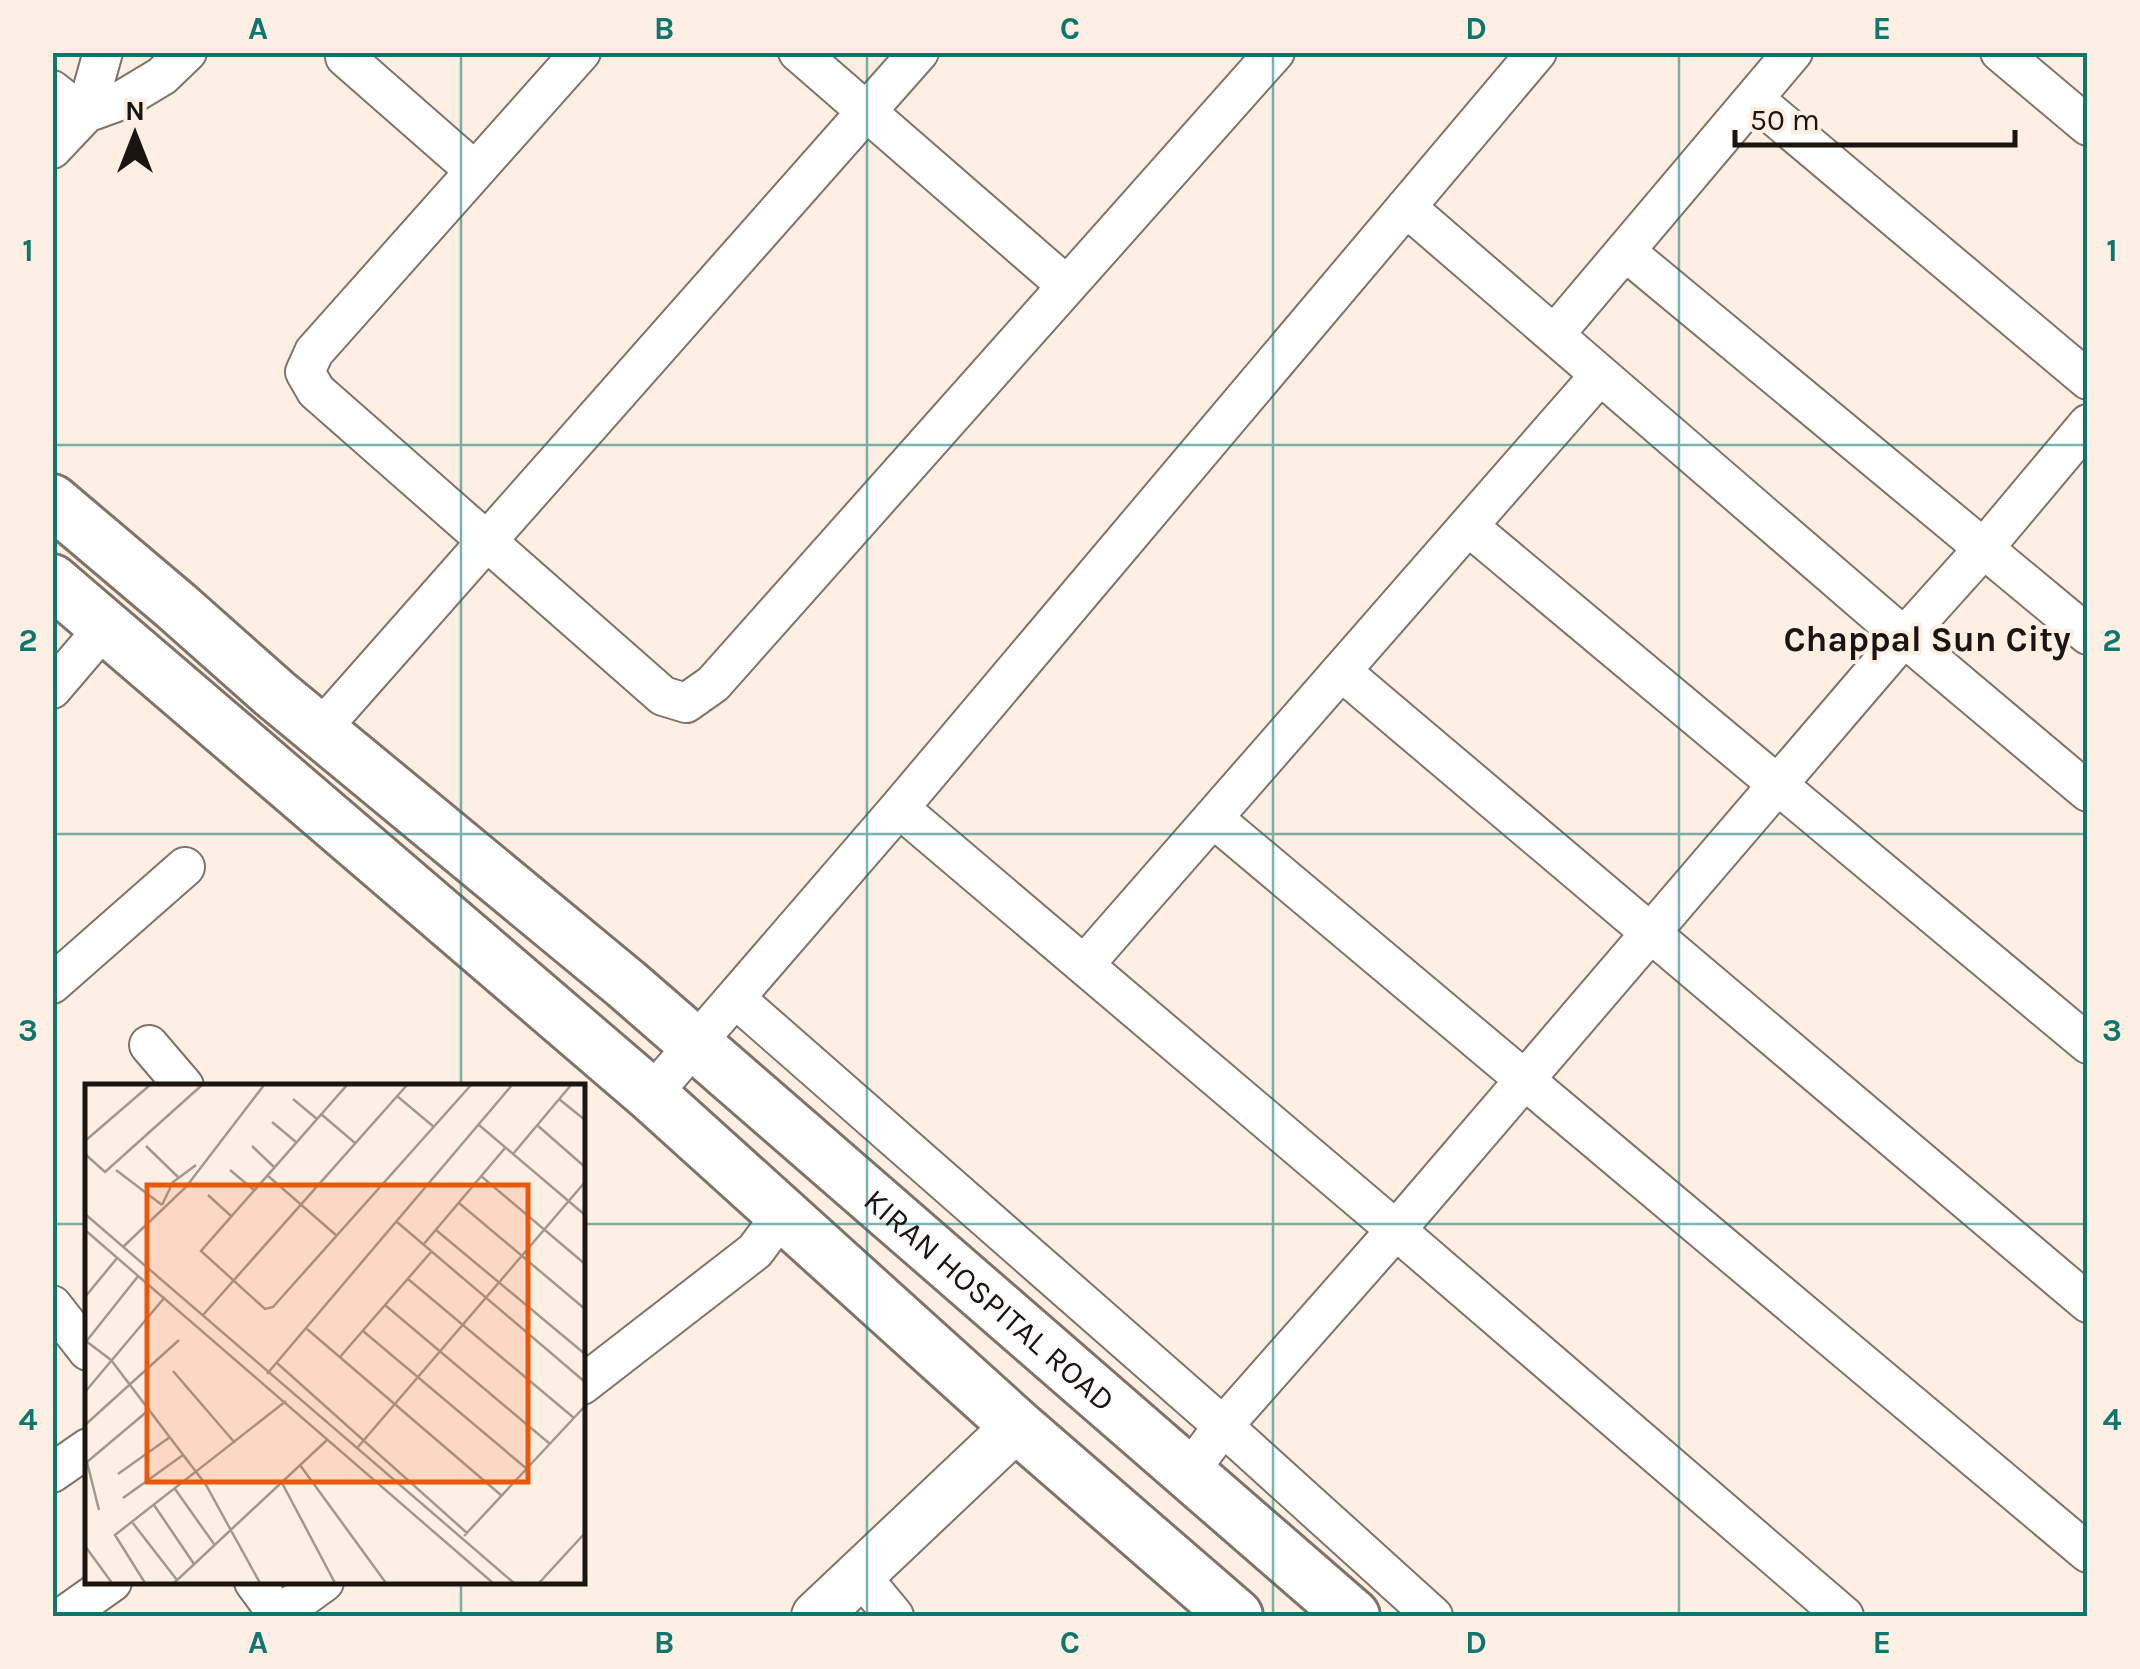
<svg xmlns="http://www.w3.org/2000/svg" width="2140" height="1669" viewBox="0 0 2140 1669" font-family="Karla,sans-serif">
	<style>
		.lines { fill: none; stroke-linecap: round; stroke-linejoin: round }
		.minor-casing { stroke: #80736a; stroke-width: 42 }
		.tertiary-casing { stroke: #80736a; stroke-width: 52 }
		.secondary-casing { stroke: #80736a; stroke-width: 58 }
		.minor { stroke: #fff; stroke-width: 38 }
		.tertiary { stroke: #fff; stroke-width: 48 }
		.secondary { stroke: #fff; stroke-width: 52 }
		.grid { fill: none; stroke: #0f766e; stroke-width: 2.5; stroke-opacity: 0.55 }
		.labels { text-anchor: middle; stroke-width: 8; stroke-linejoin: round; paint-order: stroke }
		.street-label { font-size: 32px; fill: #1a1511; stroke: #feefe4 }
		.neighbourhood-label { font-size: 35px; font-weight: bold; fill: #1a1511; stroke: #feefe4 }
		.inset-road { fill: none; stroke: #a39890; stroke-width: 2.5 }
		.view { fill: #e8590c; fill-opacity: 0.15; stroke: #e8590c; stroke-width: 5 }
		.inset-edge { fill: none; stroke: #1a1511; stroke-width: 5 }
		.neatline { fill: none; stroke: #0f766e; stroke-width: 4 }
		.grid-label { font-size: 32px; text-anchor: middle; font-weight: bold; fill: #0f766e }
	</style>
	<rect width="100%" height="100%" fill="#feefe4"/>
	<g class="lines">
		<defs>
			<path id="minor" d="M581 52 314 352 305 372 316 391 663 696 686 703 713 684 1275 52
				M798 52 1067 286
				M2000 52 2088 126
				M345 57 475 171
				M52 90 84 115
				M1754 99 2088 380
				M86 113 103 52
				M52 149 86 113 122 100 162 76 187 52
				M1406 207 1904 637 2088 792
				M1625 251 2088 635
				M1554 335 1793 52
				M1468 526 2088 1044
				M1341 671 2088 1303
				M52 689 105 627
				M319 731 919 52
				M899 808 1396 1230 1844 1616
				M1213 818 2088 1553
				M1084 965 1600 375
				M52 984 185 867
				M735 998 1223 1426 1433 1616
				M149 1045 184 1086
				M651 1095 899 808 1537 52
				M52 1305 88 1351
				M582 1385 755 1251 783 1213
				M52 1473 88 1448
				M1188 1473 1223 1426 1396 1230 1904 637 1984 548 2088 424
				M860 1575 894 1616
				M254 1582 279 1616
				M64 1616 112 1582
				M277 1616 324 1582"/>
			<path id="tertiary" d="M816 1616 1017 1426"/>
			<g id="secondary">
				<path id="s1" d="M52 501 176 606 274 693 626 984 1353 1616"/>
				<path d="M52 581 651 1095 1017 1426 1236 1616"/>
			</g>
		</defs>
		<use href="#minor" class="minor-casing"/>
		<use href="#tertiary" class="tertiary-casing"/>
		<use href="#secondary" class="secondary-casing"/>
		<use href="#minor" class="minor"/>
		<use href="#tertiary" class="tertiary"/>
		<use href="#secondary" class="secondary"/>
	</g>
	<path class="grid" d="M461 52V1086M867 52V1616M1273 52V1616M1679 52V1616M52 445H2088M52 834H2088M52 1224H88M582 1224H2088M461 1582V1616"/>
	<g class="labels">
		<g class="street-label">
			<text dy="11" stroke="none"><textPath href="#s1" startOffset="1232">KIRAN HOSPITAL ROAD</textPath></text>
		</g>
		<g class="neighbourhood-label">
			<text x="1927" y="651">Chappal Sun City</text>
		</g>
	</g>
	<g transform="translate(85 1084)">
		<rect width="500" height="500" fill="#feefe4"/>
		<path class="inset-road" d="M262 1 116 167 180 225 188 223 386 1M312 12 349 43M208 15 232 35M474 15 500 36M236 30 270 59M187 38 211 58M394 41 500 131M452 41 500 83M0 57 65 1M61 62 93 93M167 62 189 83M0 70 20 88 117 1M428 70 486 1M31 86 77 121M145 86 169 106M182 91 252 152M396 92 500 180M123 111 146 132M374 119 500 225M77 121 88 98 111 81M0 130 429 499M312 138 500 298M0 146 408 499M351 146 500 270M338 161 420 64M39 162 101 103 179 1M323 195 489 334M0 213 33 173M300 221 465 360M118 231 322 1M222 245 417 412M278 247 442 385M1 257 26 276 121 401 175 499M0 259 54 191M255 273 346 168M192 279 382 449M88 287 150 359M182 290 427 1M0 308 80 213M0 341 94 256M273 363 500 98M215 381 301 499M33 390 85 353M197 399 250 499M90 405 129 460M38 414 98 371M69 421 109 480M14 426 2 378 65 325M47 438 92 496M379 452 500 322M0 462 27 499M60 499 30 451 201 317M89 499 243 355M454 499 500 449"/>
		<path class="view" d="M62 101H443V398H62Z"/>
		<rect width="500" height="500" class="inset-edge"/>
	</g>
	<rect width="2140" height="1669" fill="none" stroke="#feefe4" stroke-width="110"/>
	<g transform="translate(135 135)" stroke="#feefe4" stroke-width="8" paint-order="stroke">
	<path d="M0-8L18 38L0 25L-18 38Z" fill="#1a1511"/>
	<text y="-15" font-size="28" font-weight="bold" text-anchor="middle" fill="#1a1511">N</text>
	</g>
	<path d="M1735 130v15h280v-15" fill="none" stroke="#1a1511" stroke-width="5"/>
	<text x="1750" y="130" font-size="30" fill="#1a1511" stroke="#feefe4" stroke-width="8" paint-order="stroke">50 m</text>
	<rect x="55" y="55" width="2030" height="1559" class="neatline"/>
	<g class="grid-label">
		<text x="258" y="39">A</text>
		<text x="664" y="39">B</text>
		<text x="1070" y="39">C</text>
		<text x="1476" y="39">D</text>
		<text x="1882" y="39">E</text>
		<text x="28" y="261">1</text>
		<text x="2112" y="261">1</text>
		<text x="28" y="651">2</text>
		<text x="2112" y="651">2</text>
		<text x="28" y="1041">3</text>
		<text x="2112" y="1041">3</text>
		<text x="28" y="1430">4</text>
		<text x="2112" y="1430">4</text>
		<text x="258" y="1653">A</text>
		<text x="664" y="1653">B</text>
		<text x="1070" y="1653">C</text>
		<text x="1476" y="1653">D</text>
		<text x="1882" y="1653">E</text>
	</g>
</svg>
